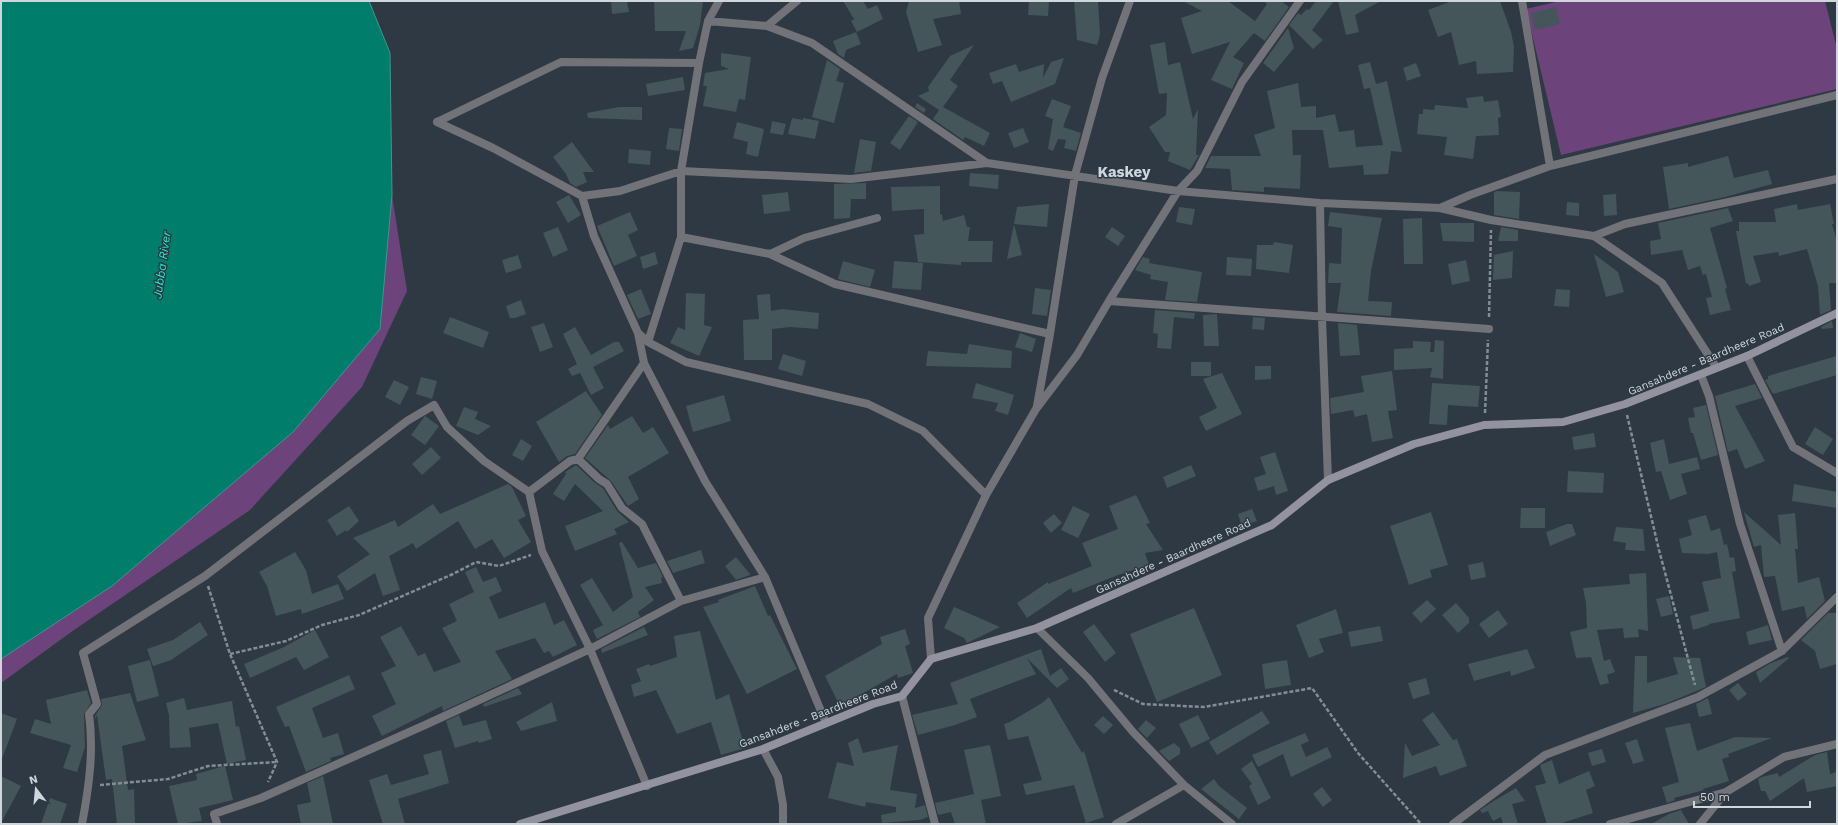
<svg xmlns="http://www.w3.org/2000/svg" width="1838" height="825" viewBox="0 0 1838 825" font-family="'Work Sans',sans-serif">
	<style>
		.green { fill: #6c437b }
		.water { fill: #017d6c; stroke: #3f988e }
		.building { fill: #44565a }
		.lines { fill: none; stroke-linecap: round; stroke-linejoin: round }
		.path { stroke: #848d95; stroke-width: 2.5; stroke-dasharray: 4 2; stroke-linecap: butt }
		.minor { stroke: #727379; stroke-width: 8 }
		.secondary { stroke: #92939e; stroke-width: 8 }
		.labels { text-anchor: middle; stroke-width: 3; stroke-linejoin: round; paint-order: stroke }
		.street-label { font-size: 11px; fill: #cfd6dc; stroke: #2e3943 }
		.water-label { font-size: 12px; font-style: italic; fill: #1febcc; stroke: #2e3943 }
		.district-label { font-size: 15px; font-weight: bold; fill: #cfd6dc; stroke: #2e3943 }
	</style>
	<rect width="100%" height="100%" fill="#2e3943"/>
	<path class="green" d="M1560 1H1825L1837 49V89L1561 155 1526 9Z
		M392 195 407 291 362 387 250 510 74 630 1 683V659L112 586 293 432 380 329Z"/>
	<path class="water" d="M1 1H369L390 53 392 195 380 329 293 432 112 586 1 659Z"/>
	<path class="building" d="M611 1H627L629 12 612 14Z
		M654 1H703L700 25 693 48 679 51 686 31H655Z
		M843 1H863L868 9 877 5 883 19 857 32 851 21 854 19Z
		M909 1H959L961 14 933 19 942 45 918 52 906 12Z
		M1029 1H1049L1048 16 1028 15Z
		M1074 1H1098L1100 34 1097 45 1077 40Z
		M1183 1H1228L1255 21 1267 4 1264 1H1281L1289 7 1265 41 1254 33 1233 57 1244 63 1232 89 1211 80 1230 42 1192 54 1181 18 1202 11Z
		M1316 1H1334L1312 30 1323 40 1313 49 1289 25 1298 13 1301 15 1307 9 1309 10Z
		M1338 1H1381L1355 15 1359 32 1346 35Z
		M1452 1H1500L1511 32 1514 47 1513 72 1477 74 1476 61 1459 65 1451 32 1438 37 1428 10Z
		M1556 7 1560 24 1535 30 1531 13Z
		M1288 28 1294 48 1274 72 1263 63Z
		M856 32 861 44 846 50 844 58 838 54 833 41Z
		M1165 42 1168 65 1180 62 1193 119 1198 109 1196 155H1199L1190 170 1168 161 1170 152H1165L1149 127 1166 115 1167 93 1159 94 1150 45Z
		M974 45 950 80 958 86 943 107 990 133 984 146 965 137 963 140 933 119 939 110 918 96 929 91 928 87 950 56Z
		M721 53 751 57 745 100 739 99 736 112 703 106 707 86H703L705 73 729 69 721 66Z
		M1064 58 1055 84 1011 102 1002 81 993 84 989 73 1016 64 1019 72 1044 64 1043 78 1051 62Z
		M827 60 840 69 836 81 844 83 834 123 812 117Z
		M1370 62 1376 84 1387 81 1402 152 1391 151 1388 174 1364 175 1363 165 1329 168 1323 130H1292L1293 155H1301L1300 189 1264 187V192L1232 190 1230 169 1205 168 1211 156H1261L1254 135 1275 128 1267 91 1298 83 1301 107 1316 106V118L1335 114 1339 132 1354 130 1356 147 1383 145 1370 88 1364 89 1358 65Z
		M1416 63 1421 76 1407 81 1403 68Z
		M683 77 685 90 648 96 646 84Z
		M1483 96 1484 102 1498 100 1501 117 1498 118 1499 135 1476 136 1473 159 1444 155 1447 137 1417 134 1419 114H1423V109L1434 110 1435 105 1468 108 1466 98Z
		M1052 99 1071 106 1063 127 1081 133 1076 151 1064 148 1066 140 1058 139 1053 151 1048 149 1053 119 1045 116Z
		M917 103 926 109 924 113 915 107Z
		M619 107H642V120L588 118 587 113Z
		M909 116 918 122 900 150 890 143Z
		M792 118 803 120V118L819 121 815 139 788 134Z
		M772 121 786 124 783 135 770 133Z
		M737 122 764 129 758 157 746 154 748 142 733 138Z
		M669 128 682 129 679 151 666 149Z
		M1023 128 1029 142 1014 148 1008 133Z
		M860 139 876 142 871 171 854 173Z
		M572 142 594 172H583L587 182 576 187 570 183 566 174 553 157Z
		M629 149 651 151 650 165 628 163Z
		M1728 156 1734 178 1768 170 1772 184 1725 197 1669 209 1663 167 1688 163V167Z
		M970 173 999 175 998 189 969 186Z
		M866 183V199H851L850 218 834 219V184Z
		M940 186V215L942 214 943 221 964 215 967 227H970L968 241H993L992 262H961V265L918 262 914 235 924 234V209L892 211 891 187Z
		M1497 191 1520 192 1519 219 1494 215V192Z
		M788 192 790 211 764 214 762 195Z
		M1616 194 1617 215 1604 216 1603 195Z
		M569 195 581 215 568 223 556 202Z
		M1567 202 1579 203V216L1566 215Z
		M1049 204 1047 227 1014 224 1017 207Z
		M1797 204 1798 210 1830 204 1834 224H1832L1837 241V283H1829L1831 310 1820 315 1818 286 1807 249 1779 256 1778 252 1753 256 1761 282 1749 286 1748 283 1746 284 1736 231H1739V222H1776L1774 209Z
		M1179 207 1195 209 1192 225 1176 222Z
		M1728 208 1733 221 1710 228 1727 288 1725 289 1731 310 1710 315 1706 298 1712 297 1706 274 1703 275 1700 266 1688 270 1682 250 1651 255 1650 241 1661 239 1658 223Z
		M630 212 638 230 628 235 637 256 614 266 597 226Z
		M1330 212 1382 218 1371 271 1368 301 1392 302 1391 316 1337 312 1341 283H1328L1329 263 1341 264 1342 228 1328 226Z
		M1422 218 1423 264H1404L1403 219Z
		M1440 223H1474V242L1443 241Z
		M1014 224 1022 255 1007 259Z
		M558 227 568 250 553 257 543 233Z
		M1112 227 1125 236 1118 246 1105 237Z
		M1501 227 1518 230V241H1498Z
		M1274 242 1293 245 1289 273 1256 269 1257 245H1273Z
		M1513 251 1512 278 1493 280 1494 255Z
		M655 252 658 264 643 269 640 257Z
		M1594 254 1618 272 1624 292 1606 297Z
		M518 255 522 268 506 273 502 260Z
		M1143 257 1150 259 1149 263 1202 272 1197 302 1165 300 1168 282 1150 279 1151 275 1135 270Z
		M1227 257 1252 259 1251 276 1226 275Z
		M1466 260 1470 281 1452 285 1448 264Z
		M843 261 875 270 870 287 838 279Z
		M894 261 923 263 921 290 892 288Z
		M1035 288 1051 290 1047 316 1032 314Z
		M641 289 651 314 638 319 627 295Z
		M1556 289 1570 290 1569 307 1554 306Z
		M686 293 705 294 704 325 712 327 699 356 670 343 678 327 685 330Z
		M770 294 771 311 782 309 819 313 818 329 790 327 772 329V360H744L743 320 759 319 757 295Z
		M521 300 526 314 515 318H510L506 306Z
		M1155 310 1195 313 1194 319 1174 317 1171 349 1157 348 1158 334 1153 333Z
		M1217 314 1219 346H1204L1203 315Z
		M450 317 489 332 483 348 443 333Z
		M1253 317 1265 318 1264 330 1252 329Z
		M1832 321 1833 328 1822 329 1821 327Z
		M544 323 553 347 540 352 531 327Z
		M1338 323 1357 325 1360 355 1340 356Z
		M575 327 591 355 614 342H619L624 351 593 367 604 388 591 395 580 373 572 376 568 369 577 364 563 334Z
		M1020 333 1036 339 1032 352 1015 347Z
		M1435 340 1444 341 1443 379 1430 377 1432 368 1394 370V349L1413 348V341L1431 342 1430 352H1434Z
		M969 344 1012 351 1011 368 926 366 928 351 967 354Z
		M783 354 806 361 802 376 778 369Z
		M1837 356V375L1773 394 1765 380 1768 379V376Z
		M1191 362H1211V376H1191Z
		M1255 366H1271V379L1255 380Z
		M1392 371 1397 410 1388 411 1393 438 1372 442 1367 414 1355 417 1353 410 1331 414 1330 398 1364 392 1361 376Z
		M1222 373 1242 414 1206 431 1199 417 1217 408 1203 379Z
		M421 377 437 381 432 399 416 394Z
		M394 380 409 387 400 405 385 397Z
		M976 383 1014 395 1008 415 995 411 998 403 972 398Z
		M1432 383 1480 386 1478 407 1448 405 1447 425 1429 424Z
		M1755 384 1762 398 1735 406 1765 461 1745 469 1737 449 1728 452 1715 396Z
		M586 391 602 415 575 454 567 456 559 462 536 422Z
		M724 395 731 421 693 432 686 406Z
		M1706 405 1718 455 1701 460 1693 433H1691L1688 418 1695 417 1693 408Z
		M464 407 478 412 475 419 491 426 478 435 456 426Z
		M425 416 439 426 425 445 411 435Z
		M632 416 643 433 653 427 669 453 628 477 639 499 628 506 611 481 585 458 608 425 610 429Z
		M1815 427 1833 439 1823 455 1805 444Z
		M1594 433 1596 447 1574 450 1572 437Z
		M521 439 532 446 523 461 512 455Z
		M1664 439 1669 464 1697 457 1700 469 1681 474 1687 494 1670 500 1661 471 1656 472 1650 443Z
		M431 447 441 458 422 475 412 464Z
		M1275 452 1288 491 1276 495 1274 486 1258 491 1254 478 1266 474 1260 457Z
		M576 465 595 483 603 488 617 511 629 522 614 529 617 534 575 551 565 526 603 511 575 484 564 501 553 494 566 474 565 472Z
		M1191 465 1196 476 1167 488 1163 477Z
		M1568 471 1604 473 1603 493 1567 492Z
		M508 484 512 487 526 516 518 520 531 542 504 558 492 539 475 549 458 521 416 549 413 543 389 556 400 590 383 596 375 573 347 591 337 576 370 554 353 538 395 520 398 527 433 504 440 514Z
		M1794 484 1837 492V508L1792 501Z
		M1136 495 1150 523 1146 524 1163 550 1145 553 1149 565 1118 575 1073 593 1071 588 1027 618 1017 603 1048 582V584L1092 566 1082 543 1118 529 1109 506Z
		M349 506 359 521 347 532 346 530 337 536 327 520Z
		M1073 506 1090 514 1078 538 1061 530Z
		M1521 508H1545V528H1520Z
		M1252 509 1257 521 1242 526 1238 514Z
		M1431 512 1448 565 1430 570 1432 577 1409 585 1390 526Z
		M1744 512 1781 545 1778 515 1795 513 1798 549H1795L1798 583 1819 577 1825 601 1807 619 1804 606 1782 611 1775 576 1764 577 1761 545 1754 547Z
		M1054 514 1062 523 1051 533 1043 523Z
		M1706 515 1711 531 1720 528 1724 545 1727 544 1730 558 1734 557 1736 571 1732 572 1740 618 1709 624V625L1693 630 1690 616 1709 611 1702 582 1721 578 1717 552 1708 554 1682 553 1679 539 1692 535 1688 520Z
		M1567 524H1572L1576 535 1550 546 1546 532Z
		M1616 527 1643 529 1645 551 1625 550 1626 543 1613 541Z
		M622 542 638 568 656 563 663 577 661 578 662 583 645 587 654 600 638 612 640 617 597 639 593 630 603 625 580 585 592 578 613 612 633 597 619 543Z
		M701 550 705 563 673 573 667 561Z
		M295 552 306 570 312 594 338 584 344 599 302 614 301 609 276 616 267 586 259 572Z
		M736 557 750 574V575L736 580 725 566Z
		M1483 562 1486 577 1471 580 1468 565Z
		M476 567 483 582 496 577 502 591 489 597 499 619 545 602 554 625 564 620 577 645 553 657 549 651 544 653 535 638 495 651 512 679 443 711 442 706 382 736 372 716 396 704 381 673 396 666 380 637 401 626 418 656 425 653 434 672 461 662 442 628 457 621 449 604 474 592 465 572Z
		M1646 573 1648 631 1638 629 1639 637 1624 638 1623 628 1597 630 1604 661 1610 659 1615 672 1607 675 1609 683 1600 685 1591 657 1576 658 1570 632 1587 628 1586 603 1583 588 1630 584 1629 574Z
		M755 586 768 616 770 615 797 669 747 694 703 607 719 602 718 600Z
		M1669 596 1673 614 1661 617 1656 599Z
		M1427 600 1436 609 1421 623 1412 613Z
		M1456 603 1469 618V623L1458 633 1442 615Z
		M954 607 1000 627 967 643 964 638 944 628Z
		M1194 608 1222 675 1157 702 1130 634Z
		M1336 609 1343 633 1319 639 1324 652 1309 658 1296 625Z
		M1498 610 1508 624 1489 638 1479 624Z
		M1828 613H1837V664L1820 669 1815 651 1801 640Z
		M200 622 208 635 171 660 153 666 147 649 173 640Z
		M1094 624 1116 653 1105 662 1083 632Z
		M1768 625 1772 640 1749 645 1746 632Z
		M1380 626 1383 641 1351 647 1348 632Z
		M644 627 648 635 602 653 601 649Z
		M905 629 910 644 905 646 913 673 898 678 897 674 840 706 825 676 882 644 880 637Z
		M315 630 329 657 304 670 296 657 250 678 244 664 284 647Z
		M700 631 716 700 729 694 745 748 721 755 711 722 677 734 656 690 634 697 631 685 641 681 636 669 649 664 650 666 677 657 674 636Z
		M1041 649 1050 676 1061 668 1069 679 1057 688 1027 658 1036 674 970 699 977 717 955 725 918 735 912 715 958 704 950 683Z
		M1527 649 1535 668 1511 676 1510 671 1474 681 1468 664Z
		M1635 656H1647V683L1678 674 1673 657 1700 658 1706 687 1665 704 1633 713Z
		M1788 657 1789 658 1760 683 1756 672 1771 663Z
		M150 660 159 696 137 702 128 666Z
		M1287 660 1291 685 1265 689 1262 664Z
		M349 675 355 689 312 708 323 738 338 733 344 754 330 758 331 761 306 772 289 726 285 727 276 707Z
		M1426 678 1430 694 1413 699 1408 683Z
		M1738 683 1747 694 1738 701 1729 690Z
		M518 688 522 694 484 707 483 704Z
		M87 690 91 703 84 714 85 747 77 772 63 768 71 745 30 733 35 719 51 724 46 700Z
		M130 693 146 740 122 746 128 790 134 789 135 824H117L112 779 106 780 97 715 95 719V716L102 705 101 699Z
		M1049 697 1082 753 1084 751 1104 817 1086 823 1074 785 1026 795 1023 784 1042 780 1028 736 1008 740 1004 724 1010 722 1042 703Z
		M184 698 187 710 232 701 236 727 239 726 246 760 227 764 218 723 189 728 191 747 170 748 169 715 166 703Z
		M1708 698 1712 714 1699 717 1696 704Z
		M552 702 557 721 521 731 516 722Z
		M1262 711 1270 723 1217 755 1209 742Z
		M1433 712 1453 740 1457 739 1467 766 1440 776 1436 766 1403 778 1405 743 1412 756 1440 745 1422 720Z
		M1 713 17 719 2 759 1 758Z
		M459 715 463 726 486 720 492 739 479 743 478 741 455 748 446 721Z
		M1198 715 1210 739 1191 748 1179 724Z
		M1103 716 1113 725 1104 734 1094 725Z
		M1146 720 1156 728 1147 738 1138 729Z
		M1690 723 1697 751 1735 737 1772 738 1728 754 1729 757 1722 759 1729 781 1703 789 1704 790 1674 798 1675 800 1667 803 1662 787 1679 782 1665 728Z
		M1305 733 1309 741 1301 745 1306 757 1327 747 1332 757 1291 777 1283 754 1258 767 1252 755Z
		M858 738 863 753 898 745 890 790 917 794 915 808 925 805 928 817 920 820 882 823 881 815 896 812V807L866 802 865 807 828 798 837 762 854 766 848 743Z
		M1637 739 1644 761 1633 764 1625 743Z
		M1174 743 1180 748V754L1169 761 1159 751Z
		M990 745 1001 796 981 800 986 824H955L951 812 938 815 935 803 974 794 964 750Z
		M1602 749 1606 762 1592 766 1588 753Z
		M441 750 449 783 398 799 405 824H383L369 780 387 774 391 785 429 774 423 755Z
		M1827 752 1830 774 1837 772V786L1807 792 1804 778 1770 801 1765 791H1761L1758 779 1762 777 1778 773 1779 777 1815 755Z
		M1552 760 1559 784 1589 771 1595 786 1586 790 1593 813 1559 824H1547L1535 786 1546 783 1540 765Z
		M1252 761 1271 798 1258 805 1249 786 1252 784 1241 769Z
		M225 766 233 800 199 808 202 821 178 824 169 786 197 780 196 774Z
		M1 776 21 786 1 823Z
		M323 776 333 824H301L297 805 311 802 307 783Z
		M1214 779 1219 786 1247 808 1239 819 1201 789Z
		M1322 787 1332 800 1323 807 1313 794Z
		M1516 788 1525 801 1512 804 1518 824H1503L1501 817 1493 821 1488 811 1482 813 1480 810 1492 802Z
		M50 798 67 804 60 824H41Z
		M1681 810 1689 824H1651L1669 814Z"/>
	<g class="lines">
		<path class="path" d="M1489 317 1491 230
			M1485 413 1488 340
			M1627 415 1659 550 1695 685
			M208 586 230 654 277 762 268 782
			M230 654 286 641 322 625 359 615 453 574 476 562 499 566 531 555
			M1114 690 1143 704 1204 707 1312 688 1358 753 1421 824
			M100 785 168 779 208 766 277 762"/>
		<path class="minor" d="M719 1 708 21 699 63 681 171V237L648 342 638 333 644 363 705 481 765 577 826 723
			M1522 1 1550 166
			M708 21 767 26 812 43 987 163
			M767 26 797 1
			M437 122 493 148 582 196 620 191 681 171 851 179 987 163 1178 191 1320 203 1440 208 1491 220 1594 236 1662 283 1716 367
			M437 122 561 62 699 63
			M582 196 594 236 638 333
			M1320 203 1322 318 1328 480
			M1440 208 1470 195 1550 166 1837 95
			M1594 236 1625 224 1837 179
			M681 237 770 254 804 238 877 218
			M770 254 835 284 1050 334
			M1109 301 1489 329
			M648 342 686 362 868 404 923 431 986 495
			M1747 356 1793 447 1837 473
			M644 363 578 459 599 479 607 484 622 508 642 524 681 601
			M1701 375 1709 396 1740 524 1782 651
			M1037 406 1050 334 1075 175 1102 78 1130 1
			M529 492 570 461 578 459
			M1037 628 1088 678 1133 732 1184 785 1232 824
			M931 659 928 618 986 495 1036 409 1077 355 1109 301 1178 191 1197 171 1242 82 1300 1
			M902 696 935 824
			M763 749 778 777 783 805V824
			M82 824C89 787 94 751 89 714L97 704 83 653 205 576 407 421 434 405 447 427 484 461 529 492 542 551 590 649 647 786
			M217 824 214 814 261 798 425 725 590 649 681 601 765 577
			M1116 824 1184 785
			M1453 824 1545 755 1698 697 1782 651 1837 597
			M1610 824 1726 792 1784 757 1837 744
			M1700 824 1726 792"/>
		<path class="secondary" d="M520 824 763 749 873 704 902 696 931 659 1037 628 1272 525 1328 480 1414 444 1484 425 1563 422 1625 404 1747 356 1837 313"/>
	</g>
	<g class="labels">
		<g class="street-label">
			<text transform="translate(1706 359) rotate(-23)" y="4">Gansahdere - Baardheere Road</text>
			<text transform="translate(1173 556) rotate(-24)" y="4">Gansahdere - Baardheere Road</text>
			<text transform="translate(818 714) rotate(-21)" y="4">Gansahdere - Baardheere Road</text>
		</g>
		<g class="water-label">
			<text transform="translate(162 265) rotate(-82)" y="4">Jubba River</text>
		</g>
		<g class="district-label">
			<text x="1124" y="177">Kaskey</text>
		</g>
	</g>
	<rect width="1838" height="825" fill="none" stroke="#cfd6dc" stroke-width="4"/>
	<g transform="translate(36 789) rotate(344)" stroke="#2e3943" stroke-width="3" paint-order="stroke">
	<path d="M0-3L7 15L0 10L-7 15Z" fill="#cfd6dc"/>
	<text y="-6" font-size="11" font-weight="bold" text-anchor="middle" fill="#cfd6dc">N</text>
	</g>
	<path d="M1694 801v6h116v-6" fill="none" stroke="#cfd6dc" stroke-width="2"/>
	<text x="1700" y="801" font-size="12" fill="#cfd6dc" stroke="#2e3943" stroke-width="3" paint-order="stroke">50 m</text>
</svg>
